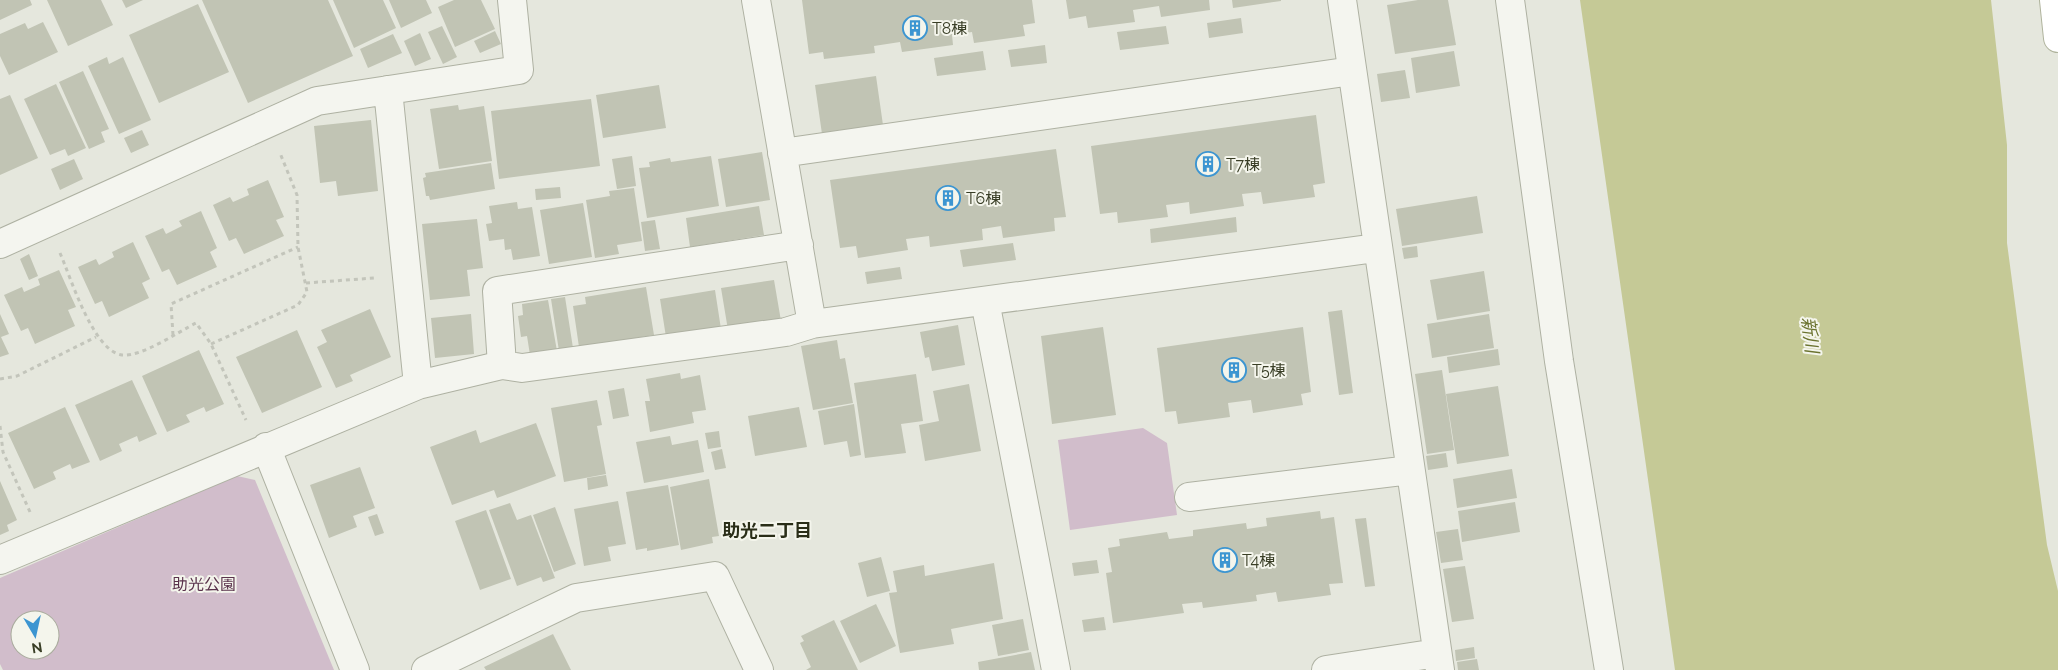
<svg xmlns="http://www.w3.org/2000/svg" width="2058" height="670" viewBox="0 0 2058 670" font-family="Raleway,'Noto Sans JP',sans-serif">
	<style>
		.green { fill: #d1bdcb; fill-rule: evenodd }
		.water { fill: #c5c996 }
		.building { fill: #c1c4b4 }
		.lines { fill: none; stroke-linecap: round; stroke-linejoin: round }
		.minor-casing { stroke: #aeb1a2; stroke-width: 30 }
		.major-casing { stroke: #afb39c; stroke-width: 30 }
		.path { stroke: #c3c5bb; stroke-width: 3; stroke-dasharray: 4 4; stroke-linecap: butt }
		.minor { stroke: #f4f5ef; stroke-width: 28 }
		.major { stroke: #fff; stroke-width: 28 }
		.labels { text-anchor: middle; stroke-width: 4; stroke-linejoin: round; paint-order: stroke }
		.poi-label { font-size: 16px; fill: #393e26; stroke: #f4f5ec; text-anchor: start }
		.park-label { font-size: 16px; fill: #5a334c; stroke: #f4f5ec }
		.water-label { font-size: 18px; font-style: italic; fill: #6b732f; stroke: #f4f5ec }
		.neighbourhood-label { font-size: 18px; font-weight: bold; fill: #2a2e18; stroke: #f4f5ec }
	</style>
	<rect width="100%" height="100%" fill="#e5e7dd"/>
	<path class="green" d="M1143 428 1167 443 1177 515 1070 530 1058 440Z
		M237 476 255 480 334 670H3L0 664V578ZM20 620H50V650H20Z"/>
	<path class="water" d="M1580 0H1991L2007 145V243L2047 545 2058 591V670H1675Z"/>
	<path class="building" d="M0 0H30L32 5 0 20Z
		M47 0H101L113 25 68 46Z
		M122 0H143L126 8Z
		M202 0H328L353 56 248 103Z
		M333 0H383L396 28 354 48Z
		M389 0H426L432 13 401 28Z
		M454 0H481L495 29 455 47 438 7Z
		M802 0H1032L1035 23 1023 25 1025 36 974 43 972 32 952 35 953 45 902 52 900 42 874 46 875 53 824 59 823 52 809 54Z
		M1066 0H1209L1210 10 1161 17 1159 6 1133 10 1135 22 1088 28 1086 16 1069 19Z
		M1232 0H1281V1L1233 8Z
		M1418 0H1448L1456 45 1395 54 1387 5Z
		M198 4 229 72 159 103 129 35Z
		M1241 18 1243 33 1209 38 1207 23Z
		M43 22 58 52 9 75 0 56V34L25 23 28 29Z
		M442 26 457 57 443 64 428 32Z
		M1166 26 1169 44 1120 50 1117 32Z
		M495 31 501 44 480 53 474 41Z
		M420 33 431 59 415 66 404 41Z
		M393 34 402 53 368 68 360 49Z
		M1045 45 1047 63 1011 67 1008 50Z
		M983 51 986 70 937 76 934 58Z
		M1454 51 1460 86 1416 93 1411 58Z
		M107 57 109 64 123 57 151 120 119 134 88 66Z
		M1405 70 1410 98 1381 102 1377 74Z
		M83 71 109 129 101 132 105 142 89 149 59 82Z
		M876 76 883 125 822 134 815 85Z
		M56 84 86 148 68 156 65 149 50 155 24 99Z
		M659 85 666 128 603 138 596 95Z
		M10 95 38 158 0 175V99Z
		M591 99 600 166 499 179 491 111Z
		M458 105 459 110 484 106 492 161 439 169 430 109Z
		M1316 115 1325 183 1313 185 1315 197 1263 204 1261 192 1242 194 1244 206 1190 214 1189 202 1166 205 1168 217 1118 223 1117 212 1100 214 1091 146Z
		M371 120 378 191 338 196 336 181 320 183 314 126Z
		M142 130 149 145 131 153 124 138Z
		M1056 149 1066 217 1054 218 1055 231 1003 238 1001 226 982 229 983 240 930 247 929 236 906 239 908 250 858 258 856 246 840 248 830 180Z
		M762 152 770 200 726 207 718 159Z
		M632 156 636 186 617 189 612 159Z
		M711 156 719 206 647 218 639 168 650 167 649 162 670 158 671 162Z
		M74 159 83 179 60 190 51 169Z
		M491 163 495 189 430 200 429 196H426L423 178 426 177 425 173Z
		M268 180 284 217 276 220 284 236 244 254 236 238 229 241 213 205 230 197 233 202 249 195 247 189Z
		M560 187 561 198 536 200 535 189Z
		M634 188 642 241 617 245 619 254 595 258 586 200 610 196 609 191Z
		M1477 196 1483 233 1402 246 1396 209Z
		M517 202 518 209 532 207 540 256 513 260 511 249 505 250 504 239 489 241 486 224 492 223 489 206Z
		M583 203 592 257 549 264 540 210Z
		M759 206 764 235 690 247 686 218Z
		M201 211 217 248 210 252 217 267 177 285 169 269 162 272 145 236 163 228 166 234 182 226 179 221Z
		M1236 217 1237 232 1151 243 1150 229Z
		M477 219 483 268 467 270 470 296 430 300 422 224Z
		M655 220 660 249 645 251 641 222Z
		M133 242 150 279 142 283 149 298 109 317 102 301 95 304 78 267 96 259 99 265 114 257 112 252Z
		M1013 243 1016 260 963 267 960 250Z
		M1417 246 1418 257 1404 259 1402 248Z
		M29 254 38 276 29 280 20 259Z
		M900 267 902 279 867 284 865 272Z
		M59 270 76 307 68 310 75 326 35 344 28 328 21 331 4 295 22 287 24 292 40 285 38 279Z
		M1484 271 1490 311 1437 320 1430 280Z
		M774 280 781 321 728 330 721 288Z
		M646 287 654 335 579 347 573 306 586 304 585 297Z
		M715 290 721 329 666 337 660 299Z
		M565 297 573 348 559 351 551 299Z
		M548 300 557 351 530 355 527 336 521 337 518 316 523 315 522 304Z
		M370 309 391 357 350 375 353 381 336 388 317 347 327 342 321 330Z
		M1342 310 1353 393 1339 395 1328 312Z
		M0 314 9 334 1 337 9 354 0 357Z
		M471 314 474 354 435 358 431 318Z
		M1489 314 1494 348 1432 358 1427 324Z
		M958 325 965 365 932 371 929 357 925 358 920 332Z
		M1103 327 1116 415 1052 424 1041 336Z
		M1303 327 1311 392 1301 394 1303 405 1253 413 1251 400 1228 403 1230 417 1178 424 1176 411 1165 412 1157 348Z
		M297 330 322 387 262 413 236 357Z
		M837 340 840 359 845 358 853 403 813 410 801 346Z
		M1498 349 1500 365 1449 373 1447 357Z
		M199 350 224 404 206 412 204 407 186 415 190 422 167 432 142 376Z
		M1442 370 1454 450 1427 454 1415 374Z
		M680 373 681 379 700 375 706 410 692 412 694 423 650 432 645 401H650L646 379Z
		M916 374 923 421 901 424 906 453 865 458 854 383Z
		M132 380 157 434 139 442 137 436 119 444 122 451 100 461 75 405Z
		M969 384 981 451 925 461 919 425 939 421 933 391Z
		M1498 386 1509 456 1457 464 1446 394Z
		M624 388 629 416 613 419 608 391Z
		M597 400 602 425 597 426 606 474 564 482 551 408Z
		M854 404 861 455 850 457 847 441 824 445 818 411Z
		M65 407 90 462 72 469 70 464 53 472 56 479 34 489 8 433Z
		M799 407 807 447 755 456 748 416Z
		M536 423 556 476 497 498 494 490 452 505 430 447 476 430 480 443Z
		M719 431 721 447 708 449 705 433Z
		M670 436 672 445 698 440 704 472 644 483 636 442Z
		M722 449 726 468 715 470 711 452Z
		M1446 453 1448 467 1428 470 1426 456Z
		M360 467 375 508 353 516 357 527 329 538 310 485Z
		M1512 469 1517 498 1457 508 1453 479Z
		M606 475 608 486 588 490 587 478Z
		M709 479 719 536 712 537 713 543 681 550 670 487Z
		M0 481 17 520 7 525 9 531 0 535Z
		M668 485 679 545 647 551V548L636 550 626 492Z
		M618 501 626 544 608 547 611 561 584 566 574 509Z
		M1515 502 1520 532 1462 542 1458 511Z
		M510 503 517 520 531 515 555 578 543 582 541 577 517 586 489 510Z
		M555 507 576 564 554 572 533 515Z
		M486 510 511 579 480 590 455 521Z
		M1320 511 1321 519 1334 517 1343 583 1329 584 1331 595 1278 602 1276 592 1256 595 1257 601 1203 608 1202 602 1182 604 1184 613 1113 623 1106 573 1112 572 1108 548 1120 546 1119 539 1167 532 1169 539 1193 536V530L1246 523 1247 529 1267 526 1266 518Z
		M377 514 384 533 375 536 368 517Z
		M1366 518 1375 586 1365 587 1355 519Z
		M1458 529 1463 560 1441 563 1436 532Z
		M881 557 890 591 867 597 858 563Z
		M1097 560 1099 573 1074 576 1072 563Z
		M994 563 1003 619 951 629 954 644 900 653 889 593 897 592 893 571 924 565 925 576Z
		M1465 566 1474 619 1452 622 1443 569Z
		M876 604 896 646 860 663 840 621Z
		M1104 617 1106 630 1084 632 1082 620Z
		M1023 619 1029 650 998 656 992 625Z
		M834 620 858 670H806L811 667 800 643 804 641 801 636Z
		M553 634 571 670H486L484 667Z
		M1474 647 1475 658 1456 661 1455 650Z
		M1031 652 1035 670H979L978 662Z
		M1477 659 1479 670H1458L1457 662Z"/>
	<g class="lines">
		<defs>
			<path id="minor" d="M756 0 812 324
				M1342 0 1440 670
				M1510 0 1559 361 1609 670
				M388 90 418 385
				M782 153 1352 71
				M0 244 317 101 519 70 512 0
				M985 301 1056 670
				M502 365 497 291 799 245
				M266 447 355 670
				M1189 497 1410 470
				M0 560 418 385 502 365 522 368 786 332 812 324 1376 248
				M426 670 576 598 715 576 759 670
				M1326 670 1437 653"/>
			<path id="major" d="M2054 0 2058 38"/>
		</defs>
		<use href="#minor" class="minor-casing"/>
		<use href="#major" class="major-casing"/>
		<path class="path" d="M60 253C71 278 93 351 122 355 142 357 178 332 196 323L211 344 246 420
			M306 283 374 278
			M173 335 171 304 298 247
			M211 344 298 305 307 292 298 247 297 195 280 153
			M0 379 17 376 96 337
			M0 426 3 452 30 512"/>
		<use href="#minor" class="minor"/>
		<use href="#major" class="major"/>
	</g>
	<defs>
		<symbol id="building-ring" viewBox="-11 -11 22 22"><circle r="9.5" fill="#f4f5ec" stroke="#3c95d1" stroke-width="1.5"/><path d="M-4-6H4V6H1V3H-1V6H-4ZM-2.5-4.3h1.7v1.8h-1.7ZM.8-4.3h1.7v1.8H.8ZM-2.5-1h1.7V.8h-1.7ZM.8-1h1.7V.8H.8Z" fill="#3c95d1"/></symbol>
	</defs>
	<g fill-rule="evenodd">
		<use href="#building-ring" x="901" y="14" width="28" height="28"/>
		<use href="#building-ring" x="1194" y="150" width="28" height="28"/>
		<use href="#building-ring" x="934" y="184" width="28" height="28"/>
		<use href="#building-ring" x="1220" y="356" width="28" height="28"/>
		<use href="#building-ring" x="1211" y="546" width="28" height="28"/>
	</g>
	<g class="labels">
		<g class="poi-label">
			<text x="932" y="34">T8棟</text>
			<text x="1226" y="170">T7棟</text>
			<text x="966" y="204">T6棟</text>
			<text x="1252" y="376">T5棟</text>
			<text x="1242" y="566">T4棟</text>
		</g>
		<g class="park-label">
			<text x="204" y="590">助光公園</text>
		</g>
		<g class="water-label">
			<text transform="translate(1810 335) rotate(83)" y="6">新川</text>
		</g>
		<g class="neighbourhood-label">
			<text x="767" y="537">助光二丁目</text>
		</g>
	</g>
	<g transform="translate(35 635) rotate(171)"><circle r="24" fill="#f4f5ec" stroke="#a9ac9d"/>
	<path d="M0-4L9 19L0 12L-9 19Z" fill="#3c95d1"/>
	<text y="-8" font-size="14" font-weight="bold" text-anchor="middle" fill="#393e26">N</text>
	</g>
</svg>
